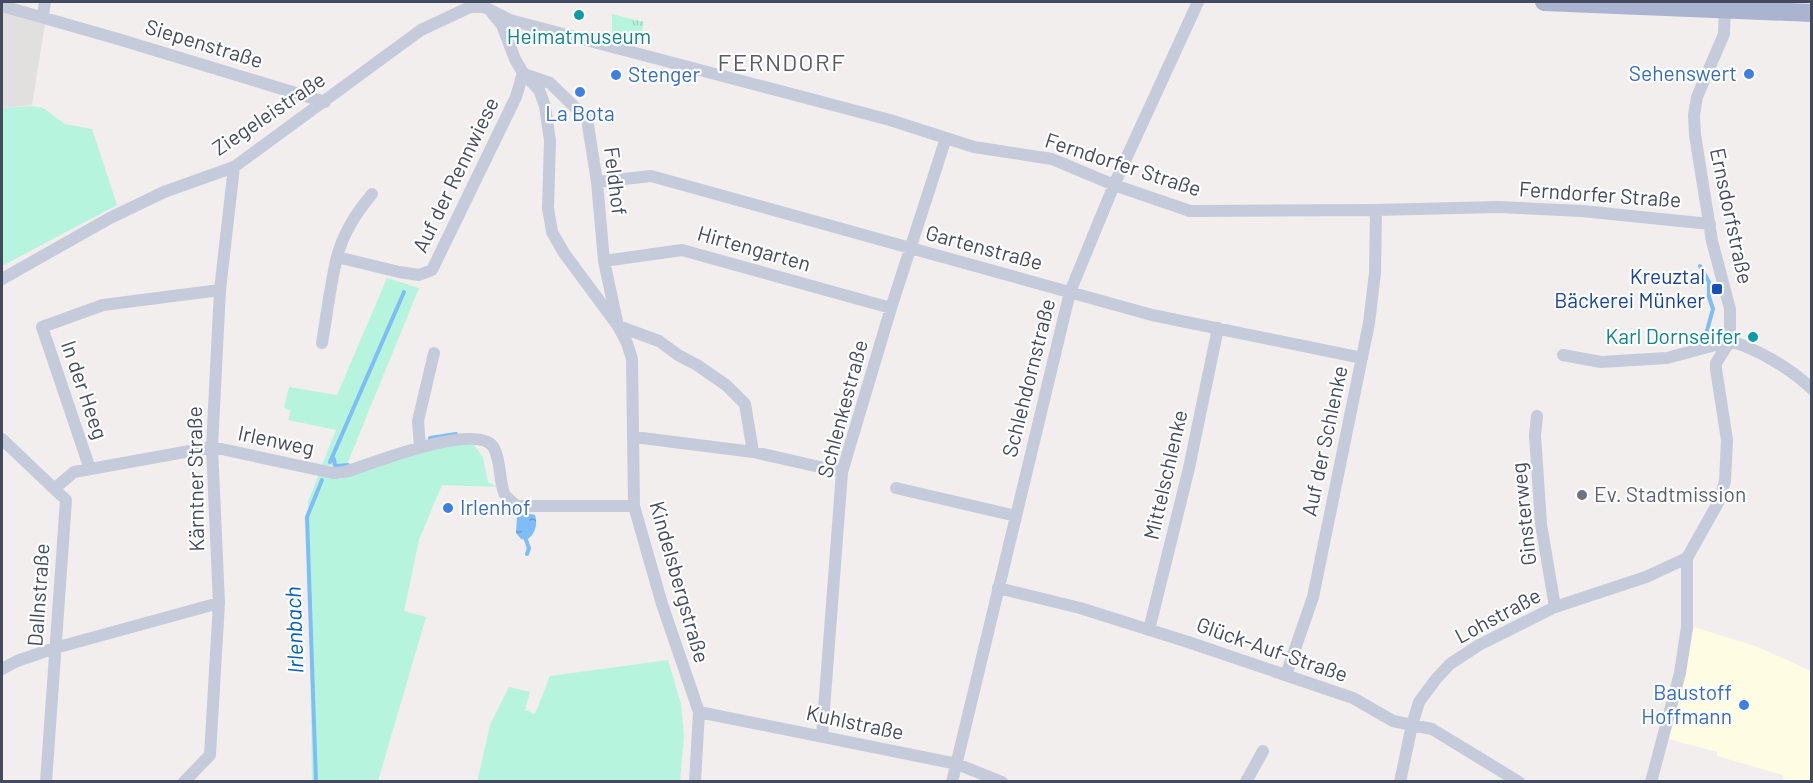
<svg xmlns="http://www.w3.org/2000/svg" width="1813" height="783" viewBox="0 0 1813 783" font-family="Barlow,sans-serif">
	<style>
		.commercial { fill: #fefde4 }
		.education { fill: #e2dfdf }
		.grass { fill: #b6f4de }
		.park { fill: url(#park-tufts) }
		.water { fill: url(#water-ripples) }
		.lines { fill: none; stroke-linecap: round; stroke-linejoin: round }
		.stream { stroke: #7ebdf6; stroke-width: 4 }
		.street { stroke: #c5cbda; stroke-width: 12 }
		.primary { stroke: #aab3d0; stroke-width: 18 }
		.culture-dot { fill: #0f9aa8; stroke: #fff; stroke-width: 2 }
		.shop-dot { fill: #3f7fe0; stroke: #fff; stroke-width: 2 }
		.transit-dot { fill: #1a4fb4; stroke: #fff; stroke-width: 2 }
		.worship-dot { fill: #6b7280; stroke: #fff; stroke-width: 2 }
		.labels { text-anchor: middle; stroke-width: 4.5; stroke-linejoin: round; paint-order: stroke }
		.culture-label { font-size: 21px; fill: #0d838f; stroke: #fff }
		.street-label { font-size: 21px; fill: #444a5d; stroke: #fff }
		.shop-label { font-size: 21px; fill: #366cbe; stroke: #fff; text-anchor: end }
		.transit-label { font-size: 21px; fill: #164399; stroke: #fff; text-anchor: end }
		.worship-label { font-size: 21px; fill: #5b616d; stroke: #fff; text-anchor: start }
		.water-label { font-size: 22px; font-style: italic; fill: #005fb4; stroke: #fff }
		.quarter-label { font-size: 24px; letter-spacing: 1.5px; fill: #595b63; stroke: #fff }
	</style>
	<defs>
		<pattern id="park-tufts" width="24" height="20" patternUnits="userSpaceOnUse" patternTransform="scale(1.5)"><rect width="24" height="20" fill="#b6f4de"/><path d="M3 7l-1-3M5 7V3M7 7l1-3M15 17l-1-3M17 17v-4M19 17l1-3" fill="none" stroke="#9ed3c1"/></pattern>
		<pattern id="water-ripples" width="26" height="14" patternUnits="userSpaceOnUse" patternTransform="scale(1.5)"><rect width="26" height="14" fill="#7ebdf6"/><path d="M2 4q2-2 4 0t4 0M15 11q2-2 4 0t4 0" fill="none" stroke="#699cca"/></pattern>
	</defs>
	<rect width="100%" height="100%" fill="#f1eeed"/>
	<path class="commercial" d="M1694 627 1758 647 1811 671V781H1784L1783 775 1717 756V752L1669 739 1686 669Z"/>
	<path class="education" d="M2 11 45 24 32 105 2 108Z"/>
	<path class="grass" d="M32 106 43 108 65 124 92 129 117 205 2 266V108Z
		M387 278 419 288 346 467 322 465 336 430 288 420 291 411 284 407 289 387 337 395Z
		M473 444 483 457 488 482 498 487 442 485 419 540 404 611 426 617 378 781H312L308 502 319 474 341 479 427 449Z
		M668 660 681 704 684 736 680 781H479L478 778 490 725 509 687 530 692 525 710 535 714 550 676Z"/>
	<path class="park" d="M612 14 644 22 640 43 612 35Z"/>
	<path class="water" d="M526 513 535 515C538 525 535 535 526 540L521 539 516 533 517 517Z"/>
	<g class="lines">
		<path class="stream" d="M1700 266 1709 282V297L1713 309 1706 334
			M430 438 456 434
			M332 457 334 459 335 466 348 465
			M330 462 404 292
			M526 540 529 548 527 554
			M316 782 307 517 322 480"/>
		<path class="street" d="M474 2 510 20 890 120 974 147 1052 159 1114 185 1190 211 1376 210 1498 207 1582 211 1710 224
			M1725 4 1724 34 1697 97 1694 115 1695 135 1712 241 1730 309V341
			M2 6 118 39 325 102
			M492 13 502 25 515 59 523 73 539 90 545 106 550 141 548 208 552 232 564 253 618 326 627 343 632 359 634 506 662 604 699 712 695 782
			M43 16 45 2
			M524 74 550 83 587 119 597 182 604 261 618 326 659 341 678 355 697 365 726 385 745 404 753 452
			M597 182 651 176 1152 315 1362 358
			M337 257C343 233 356 213 372 194
			M604 261 682 250 891 308
			M2 279 110 218 164 192 234 167 421 30 470 7H484
			M1730 341C1758 349 1791 369 1812 389
			M322 343C327 314 330 286 337 257L399 272 419 275 432 270 516 97 523 73
			M1563 355 1601 362 1667 358 1730 341
			M1537 416 1535 435 1541 524 1555 607
			M634 437 753 452 842 472
			M2 439 66 500 46 782
			M420 447 418 421 434 353
			M90 469 42 327 103 305 220 290
			M55 488 74 472 212 447 333 473 345 472C369 465 479 420 494 448 501 462 499 479 504 493 506 498 513 502 517 506H634
			M896 488 1016 516
			M998 588 1080 608 1188 642 1353 698 1393 721 1432 729 1519 782
			M1149 630 1189 468 1218 328
			M2 669 17 661 55 648 219 603
			M1286 675 1313 597 1369 323 1375 273 1376 210
			M699 712 957 764 1002 782
			M822 736 842 472 891 308 946 138
			M184 782 210 755 219 603 212 447 220 290 234 167
			M952 782 1070 292 1114 185 1198 2
			M1246 782 1263 751
			M1400 782 1412 725 1419 702 1436 679 1450 664 1479 645 1555 607 1646 577 1687 558
			M1651 782 1680 673 1687 627V558L1719 501 1725 481 1727 440 1716 369V363L1730 341"/>
		<path class="primary" d="M1544 2 1812 13"/>
	</g>
	<g class="culture-dot">
		<circle cx="579" cy="15" r="6"/>
		<circle cx="1753" cy="337" r="6"/>
	</g>
	<g class="shop-dot">
		<circle cx="1749" cy="74" r="6"/>
		<circle cx="616" cy="75" r="6"/>
		<circle cx="580" cy="92" r="6"/>
		<circle cx="448" cy="508" r="6"/>
		<circle cx="1744" cy="705" r="6"/>
	</g>
	<rect class="transit-dot" x="1711" y="283" width="12" height="12" rx="3"/>
	<circle class="worship-dot" cx="1582" cy="495" r="6"/>
	<g class="labels">
		<g class="culture-label">
			<text x="579" y="44">Heimatmuseum</text>
			<text x="1741" y="344" text-anchor="end">Karl Dornseifer</text>
		</g>
		<g class="street-label">
			<text transform="translate(204 44) rotate(17)" y="7">Siepenstraße</text>
			<text transform="translate(269 114) rotate(-34)" y="7">Ziegeleistraße</text>
			<text transform="translate(1123 165) rotate(18)" y="7">Ferndorfer Straße</text>
			<text transform="translate(456 175) rotate(-64)" y="7">Auf der Rennwiese</text>
			<text transform="translate(615 181) rotate(83)" y="7">Feldhof</text>
			<text transform="translate(1600 195) rotate(4)" y="7">Ferndorfer Straße</text>
			<text transform="translate(1731 216) rotate(78)" y="7">Ernsdorfstraße</text>
			<text transform="translate(984 248) rotate(15)" y="7">Gartenstraße</text>
			<text transform="translate(754 249) rotate(16)" y="7">Hirtengarten</text>
			<text transform="translate(1029 378) rotate(-76)" y="7">Schlehdornstraße</text>
			<text transform="translate(84 390) rotate(71)" y="7">In der Heeg</text>
			<text transform="translate(843 409) rotate(-75)" y="7">Schlenkestraße</text>
			<text transform="translate(276 441) rotate(12)" y="7">Irlenweg</text>
			<text transform="translate(1325 441) rotate(-78)" y="7">Auf der Schlenke</text>
			<text transform="translate(1166 475) rotate(-77)" y="7">Mittelschlenke</text>
			<text transform="translate(196 479) rotate(-91)" y="7">Kärntner Straße</text>
			<text transform="translate(1524 514) rotate(-96)" y="7">Ginsterweg</text>
			<text transform="translate(679 582) rotate(74)" y="7">Kindelsbergstraße</text>
			<text transform="translate(39 595) rotate(-86)" y="7">Dallnstraße</text>
			<text transform="translate(1498 616) rotate(-28)" y="7">Lohstraße</text>
			<text transform="translate(1272 650) rotate(19)" y="7">Glück-Auf-Straße</text>
			<text transform="translate(855 723) rotate(12)" y="7">Kuhlstraße</text>
		</g>
		<g class="shop-label">
			<text x="1737" y="81">Sehenswert</text>
			<text x="628" y="82" text-anchor="start">Stenger</text>
			<text x="580" y="121" text-anchor="middle">La Bota</text>
			<text x="460" y="515" text-anchor="start">Irlenhof</text>
			<text x="1732" y="700">Baustoff<tspan x="1732" dy="24">Hoffmann</tspan></text>
		</g>
		<g class="transit-label">
			<text x="1705" y="284">Kreuztal<tspan x="1705" dy="24">Bäckerei Münker</tspan></text>
		</g>
		<g class="worship-label">
			<text x="1594" y="502">Ev. Stadtmission</text>
		</g>
		<g class="water-label">
			<text transform="translate(294 630) rotate(-92)" y="8">Irlenbach</text>
		</g>
		<g class="quarter-label">
			<text x="782" y="71">FERNDORF</text>
		</g>
	</g>
	<rect width="1813" height="783" fill="none" stroke="#444a5d" stroke-width="6"/>
</svg>
